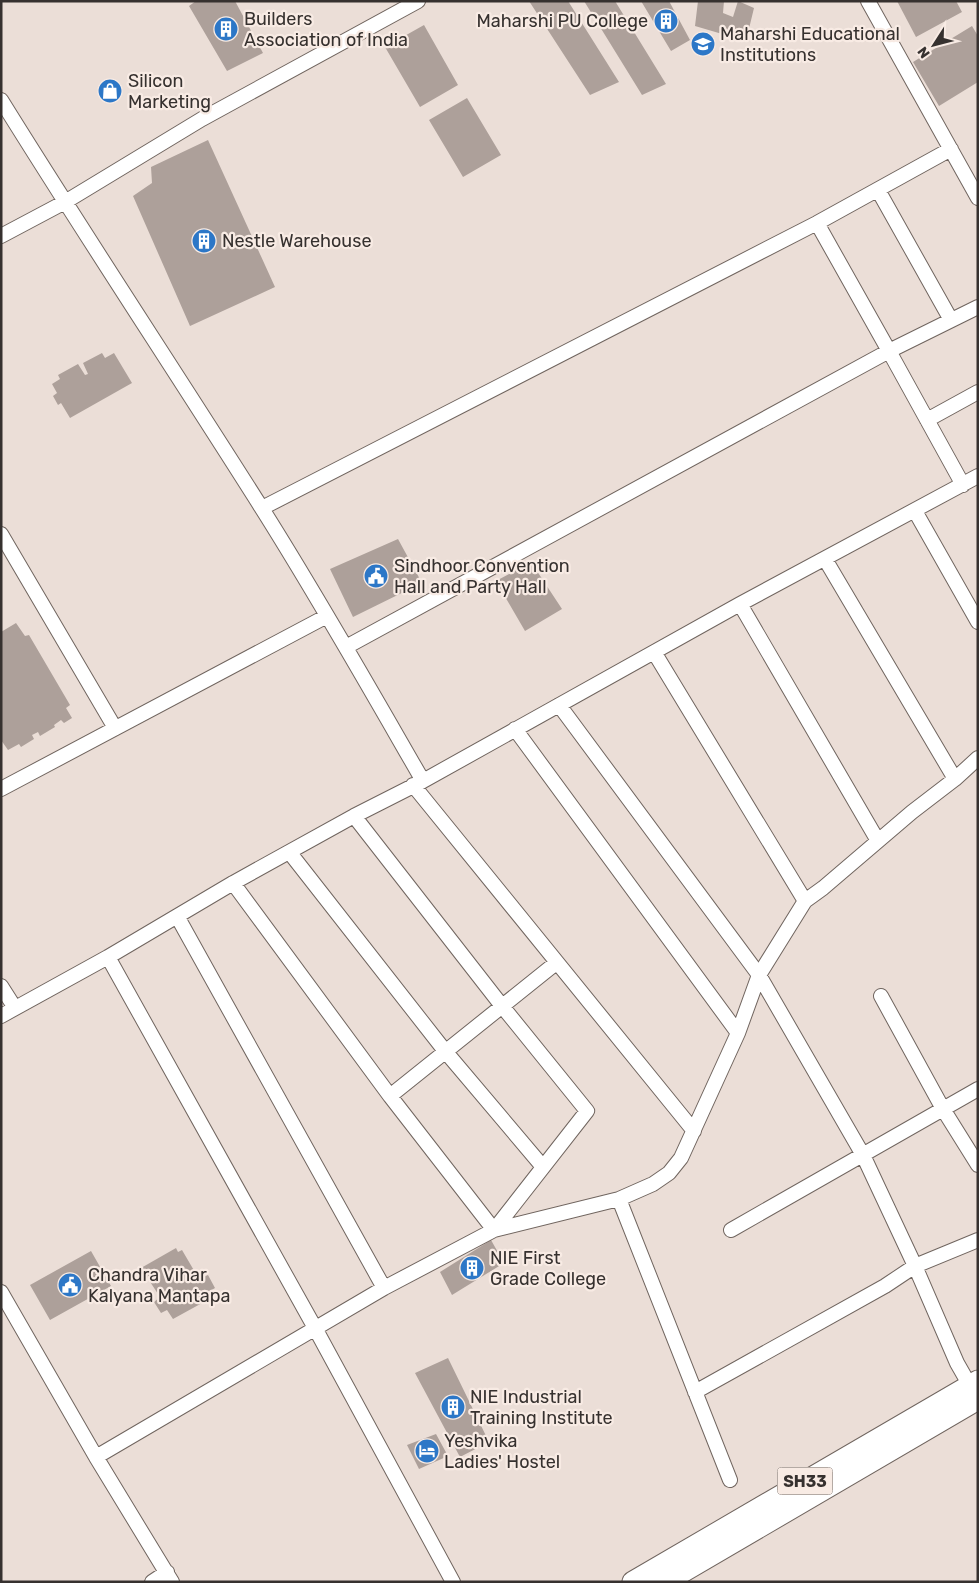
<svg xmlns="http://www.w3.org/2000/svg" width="979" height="1583" viewBox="0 0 979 1583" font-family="Rubik,sans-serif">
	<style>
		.building { fill: #ada09a }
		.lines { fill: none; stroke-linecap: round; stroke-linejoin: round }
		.street-casing { stroke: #70655f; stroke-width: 16 }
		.primary-casing { stroke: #70655f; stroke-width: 23 }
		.street { stroke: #fff; stroke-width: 14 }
		.primary { stroke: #fff; stroke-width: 21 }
		.labels { text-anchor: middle; stroke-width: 4.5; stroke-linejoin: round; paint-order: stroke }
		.shield { fill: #f8ebe4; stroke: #706965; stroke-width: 1 }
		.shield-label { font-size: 16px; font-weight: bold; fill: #36312f }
		.poi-label { font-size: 18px; fill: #36312f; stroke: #f8ebe4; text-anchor: start }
	</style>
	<rect width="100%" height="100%" fill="#ebded7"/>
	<path class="building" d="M196 1H235L263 53 227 71 189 6Z
		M529 1H568L619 82 590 95Z
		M584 1H615L666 84 642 95Z
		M641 1H669L690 40 671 51Z
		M698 1H724L723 13 733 17 738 1 754 8 746 41 695 26Z
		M897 1H956L962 12 916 37Z
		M424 25 458 85 420 107 385 47Z
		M972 26 978 36V82L939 106 913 62Z
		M467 98 501 155 463 177 429 120Z
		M208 140 275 287 190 326 133 196 152 183 151 167Z
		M102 353 105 358 114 353 132 383 70 418 61 403 58 405 53 396 57 393 52 384 60 379 58 375 78 364 85 375 88 374 83 363Z
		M398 539 422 583 353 617 330 569Z
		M531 562 562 609 525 631 496 581Z
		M16 623 25 636 29 635 70 705 66 708 72 718 64 723 61 720 54 725 55 727 40 736 38 732 32 735 34 739 21 747 19 744 8 750 1 740V632Z
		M491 1240 504 1263 452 1295 440 1272Z
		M176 1248 178 1252 182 1250 199 1279 208 1275 215 1288 210 1291 213 1297 173 1319 167 1310 161 1313 154 1302 160 1297 141 1268Z
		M91 1251 111 1286 50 1320 30 1285Z
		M448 1358 489 1442 460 1457 415 1373Z
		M436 1434 448 1456 419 1469 407 1445Z"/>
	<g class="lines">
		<defs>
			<path id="street" d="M868 1 978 198
				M1 100C86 237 175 371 261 507 318 597 370 689 423 781
				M878 190 951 320
				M817 223 889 351 978 307
				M1 236 65 202 202 119 418 1
				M927 420 978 392
				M262 508 817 223 951 149
				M915 511 978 622
				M1 534 115 728
				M825 559 955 779
				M740 604 878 841
				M346 647 889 351 963 485
				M654 652 805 901
				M559 705 759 975 863 1155 915 1266 957 1363 973 1391
				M515 729 738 1033
				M413 785 694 1131
				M1 789 327 616
				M354 816 502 1006 587 1111 494 1230
				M290 853 445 1051 543 1167
				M233 883 390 1096 494 1230
				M177 916 384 1288
				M108 957 315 1328 453 1582
				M1 986 15 1008
				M881 996 943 1109 978 1165
				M1 1016 108 957 233 883 354 816 423 781 740 604 978 476
				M390 1096 556 963
				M619 1199 730 1480
				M731 1230 978 1089
				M1 1292 96 1457 172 1582
				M695 1392 885 1286 915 1266 978 1240
				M96 1457 384 1288 494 1230 619 1199 653 1184 669 1173 681 1158 738 1033 759 975 805 901 823 888 912 812 955 779 978 758
				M152 1582 167 1572"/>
			<path id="primary" d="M633 1582 978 1381
				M665 1582 978 1399"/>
		</defs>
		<use href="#street" class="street-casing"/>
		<use href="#primary" class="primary-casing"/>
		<use href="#street" class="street"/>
		<use href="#primary" class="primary"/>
	</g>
	<defs>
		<symbol id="building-disc" viewBox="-11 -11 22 22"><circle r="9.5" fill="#2c77c7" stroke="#f8ebe4"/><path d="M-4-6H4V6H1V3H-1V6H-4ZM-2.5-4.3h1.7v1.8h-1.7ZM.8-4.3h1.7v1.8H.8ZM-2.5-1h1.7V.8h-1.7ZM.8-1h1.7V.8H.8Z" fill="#fff"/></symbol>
		<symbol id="school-disc" viewBox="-11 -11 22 22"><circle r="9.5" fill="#2c77c7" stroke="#f8ebe4"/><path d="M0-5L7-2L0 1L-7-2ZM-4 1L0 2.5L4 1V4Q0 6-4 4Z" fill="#fff"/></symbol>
		<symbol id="shop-disc" viewBox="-11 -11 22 22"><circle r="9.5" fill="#2c77c7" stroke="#f8ebe4"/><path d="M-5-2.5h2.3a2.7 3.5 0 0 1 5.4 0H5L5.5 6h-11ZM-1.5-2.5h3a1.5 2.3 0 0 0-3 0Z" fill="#fff"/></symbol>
		<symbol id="civic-disc" viewBox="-11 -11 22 22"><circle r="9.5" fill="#2c77c7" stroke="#f8ebe4"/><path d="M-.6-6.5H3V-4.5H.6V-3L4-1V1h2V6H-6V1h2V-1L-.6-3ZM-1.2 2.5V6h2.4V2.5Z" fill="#fff"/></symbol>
		<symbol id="hotel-disc" viewBox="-11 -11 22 22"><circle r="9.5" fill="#2c77c7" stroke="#f8ebe4"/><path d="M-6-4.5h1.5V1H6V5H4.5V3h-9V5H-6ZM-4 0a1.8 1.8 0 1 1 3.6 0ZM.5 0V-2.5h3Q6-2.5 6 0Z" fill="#fff"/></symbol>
	</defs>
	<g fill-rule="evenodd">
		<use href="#building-disc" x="652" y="7" width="28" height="28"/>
		<use href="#building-disc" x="212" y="15" width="28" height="28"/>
		<use href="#school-disc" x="689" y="30" width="28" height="28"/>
		<use href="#shop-disc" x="96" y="77" width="28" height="28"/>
		<use href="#building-disc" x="190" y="227" width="28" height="28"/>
		<use href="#civic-disc" x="362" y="562" width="28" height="28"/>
		<use href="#building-disc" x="458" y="1254" width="28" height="28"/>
		<use href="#civic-disc" x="56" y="1271" width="28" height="28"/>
		<use href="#building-disc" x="439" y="1393" width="28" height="28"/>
		<use href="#hotel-disc" x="413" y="1437" width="28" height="28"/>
	</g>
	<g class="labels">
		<rect class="shield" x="777.5" y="1467.5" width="55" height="27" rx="4"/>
		<g class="shield-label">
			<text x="805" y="1487">SH33</text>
		</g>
		<g class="poi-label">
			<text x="244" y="25">Builders<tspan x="244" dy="21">Association of India</tspan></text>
			<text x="648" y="27" text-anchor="end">Maharshi PU College</text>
			<text x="720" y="40">Maharshi Educational<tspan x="720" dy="21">Institutions</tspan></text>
			<text x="128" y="87">Silicon<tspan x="128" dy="21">Marketing</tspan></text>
			<text x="222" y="247">Nestle Warehouse</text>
			<text x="394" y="572">Sindhoor Convention<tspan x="394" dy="21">Hall and Party Hall</tspan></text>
			<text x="490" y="1264">NIE First<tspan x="490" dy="21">Grade College</tspan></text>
			<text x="88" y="1281">Chandra Vihar<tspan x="88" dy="21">Kalyana Mantapa</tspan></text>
			<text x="470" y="1403">NIE Industrial<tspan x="470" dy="21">Training Institute</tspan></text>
			<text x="444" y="1447">Yeshvika<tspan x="444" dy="21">Ladies' Hostel</tspan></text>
		</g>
	</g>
	<rect width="979" height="1583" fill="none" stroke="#36312f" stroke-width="5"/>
	<g transform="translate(934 45) rotate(234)" stroke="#f8ebe4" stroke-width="4" paint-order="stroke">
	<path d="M0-4L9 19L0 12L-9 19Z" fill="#36312f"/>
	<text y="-8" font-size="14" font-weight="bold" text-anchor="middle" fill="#36312f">N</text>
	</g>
</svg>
